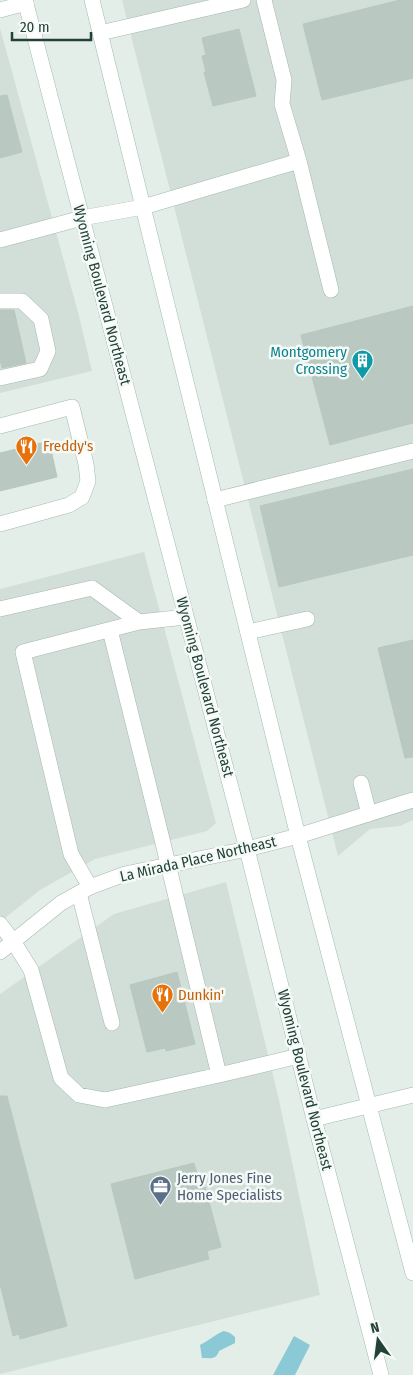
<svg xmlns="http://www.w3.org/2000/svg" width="413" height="1375" viewBox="0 0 413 1375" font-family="'Fira Sans Condensed',sans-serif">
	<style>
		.built { fill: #d2ded8 }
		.water { fill: #8ac9d5 }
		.building { fill: #b9c9c2; stroke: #b6c8c1 }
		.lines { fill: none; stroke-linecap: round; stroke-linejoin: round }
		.lane-casing { stroke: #a6b7b1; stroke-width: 16 }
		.street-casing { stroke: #a6b7b1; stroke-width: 16 }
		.secondary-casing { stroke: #a1bab2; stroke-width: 16 }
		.lane { stroke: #fff; stroke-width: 15 }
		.street { stroke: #fff; stroke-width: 15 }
		.secondary { stroke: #fff; stroke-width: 15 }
		.labels { text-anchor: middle; stroke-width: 5; stroke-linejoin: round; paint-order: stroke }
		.street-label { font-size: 15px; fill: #224139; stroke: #f5faf7 }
		.culture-label { font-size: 15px; fill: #0d838f; stroke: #f5faf7; text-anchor: end }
		.food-label { font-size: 15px; fill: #c56008; stroke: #f5faf7; text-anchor: start }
		.service-label { font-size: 15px; fill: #4e5e75; stroke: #f5faf7; text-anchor: start }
	</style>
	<rect width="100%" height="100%" fill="#e4eee9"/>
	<path class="built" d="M122 0H413V820L400 826 370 829 338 856Z
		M0 28 79 316 92 371 0 393Z
		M144 552 216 823 207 831 95 859 40 890 0 922V589Z
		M226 882 279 1100 320 1295 0 1374V994L114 914Z"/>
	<path class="water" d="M224 1331 230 1333 235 1337V1343L219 1351C216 1360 211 1358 202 1358L200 1345C209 1341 215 1334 224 1331Z
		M294 1336 310 1345 295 1375H273Z"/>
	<path class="building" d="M400 0H413V78L322 100 303 24Z
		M239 29 256 96 213 106 204 72H206L202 56 206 55 202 38Z
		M7 95 22 152 0 158V96Z
		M413 306V423L330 445 301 335Z
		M0 310H14L26 363 2 368 0 360Z
		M49 441 57 477 0 491V453Z
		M413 469V555L279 587 260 506Z
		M413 640V757L405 758 378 648Z
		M177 972 195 1044 166 1051 165 1048 147 1052 130 985Z
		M0 1096H7L67 1326 20 1339 19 1334 13 1336 0 1284Z
		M194 1163 201 1188 205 1187 221 1247 207 1251 209 1259 135 1279 111 1184Z"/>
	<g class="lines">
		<defs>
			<path id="lane" d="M264 0 284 80 282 104 299 161 331 290
				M0 10 26 3
				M100 33 243 0
				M0 240 82 218 143 207 299 161
				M0 301H22L41 319 48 351 40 369 0 378
				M0 426 72 407 86 464 88 481 82 497 69 505 0 524
				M215 500 413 451
				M0 609 92 588 139 622
				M110 630 161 835 219 1075 299 1056
				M248 632 307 619
				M361 783 369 814
				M298 836 413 800
				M90 887 71 854 23 652 139 622 186 617
				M79 893 112 1023
				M0 924 13 941 31 970 61 1078 79 1095 105 1100 219 1075"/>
			<path id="street" d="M0 952 61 903 90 887 125 874 247 849 298 836
				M314 1119 413 1095"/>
			<path id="secondary" d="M25 0 247 849 314 1119 381 1375
				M92 0 298 836 413 1273"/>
		</defs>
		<use href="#lane" class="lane-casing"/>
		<use href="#street" class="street-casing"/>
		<use href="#secondary" class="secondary-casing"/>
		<use href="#lane" class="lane"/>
		<use href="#street" class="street"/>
		<use href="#secondary" class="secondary"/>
	</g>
	<defs>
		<symbol id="building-pin" viewBox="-11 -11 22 30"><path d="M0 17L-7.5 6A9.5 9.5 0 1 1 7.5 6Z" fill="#0f9aa8" stroke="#f5faf7"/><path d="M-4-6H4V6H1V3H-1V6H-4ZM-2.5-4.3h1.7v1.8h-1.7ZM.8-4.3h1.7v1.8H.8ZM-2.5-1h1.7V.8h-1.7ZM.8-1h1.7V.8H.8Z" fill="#fff"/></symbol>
		<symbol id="restaurant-pin" viewBox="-11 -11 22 30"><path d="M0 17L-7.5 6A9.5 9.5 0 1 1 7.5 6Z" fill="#e8710a" stroke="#f5faf7"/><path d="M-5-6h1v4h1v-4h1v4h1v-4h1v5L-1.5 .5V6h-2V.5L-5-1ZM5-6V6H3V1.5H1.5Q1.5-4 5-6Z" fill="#fff"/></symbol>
		<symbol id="office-pin" viewBox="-11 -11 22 30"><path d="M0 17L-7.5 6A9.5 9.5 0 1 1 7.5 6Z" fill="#5c6f8a" stroke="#f5faf7"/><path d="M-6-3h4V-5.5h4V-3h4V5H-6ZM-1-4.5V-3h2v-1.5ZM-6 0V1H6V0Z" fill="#fff"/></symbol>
	</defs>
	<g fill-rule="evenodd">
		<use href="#building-pin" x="350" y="348" width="25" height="34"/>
		<use href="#restaurant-pin" x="14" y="434" width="25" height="34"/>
		<use href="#restaurant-pin" x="150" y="982" width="25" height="34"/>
		<use href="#office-pin" x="148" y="1174" width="25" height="34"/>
	</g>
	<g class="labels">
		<g class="street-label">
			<text transform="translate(102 295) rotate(75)" y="5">Wyoming Boulevard Northeast</text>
			<text transform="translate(205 687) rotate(75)" y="5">Wyoming Boulevard Northeast</text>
			<text transform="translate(198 859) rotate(-13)" y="5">La Mirada Place Northeast</text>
			<text transform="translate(305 1080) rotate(76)" y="5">Wyoming Boulevard Northeast</text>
		</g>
		<g class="culture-label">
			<text x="347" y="357">Montgomery<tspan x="347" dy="17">Crossing</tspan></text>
		</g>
		<g class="food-label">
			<text x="43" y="451">Freddy's</text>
			<text x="178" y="1000">Dunkin'</text>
		</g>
		<g class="service-label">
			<text x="177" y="1183">Jerry Jones Fine<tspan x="177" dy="17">Home Specialists</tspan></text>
		</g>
	</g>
	<g transform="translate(378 1340) rotate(346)" stroke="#f5faf7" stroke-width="4" paint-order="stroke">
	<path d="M0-4L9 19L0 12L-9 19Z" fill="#224139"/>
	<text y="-8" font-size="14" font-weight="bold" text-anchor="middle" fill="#224139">N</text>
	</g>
	<path d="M12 32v8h79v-8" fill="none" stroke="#224139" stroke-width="2.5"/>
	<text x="20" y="32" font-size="15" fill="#224139" stroke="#f5faf7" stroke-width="4" paint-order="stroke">20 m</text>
</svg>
